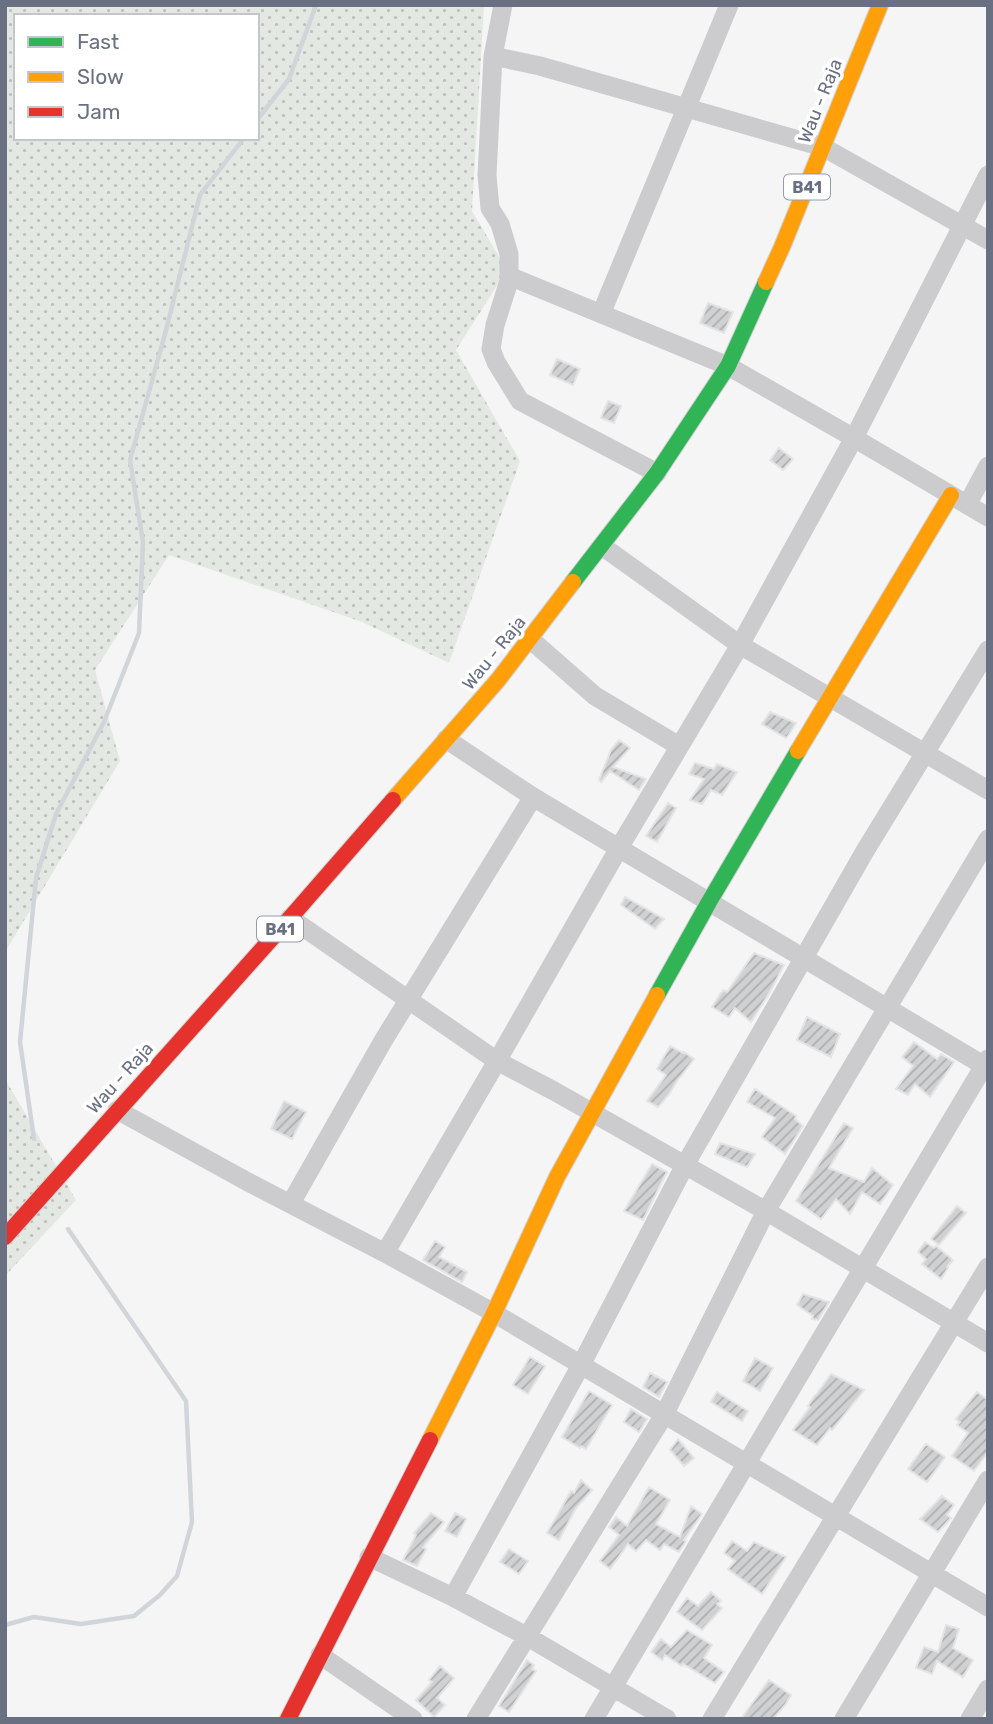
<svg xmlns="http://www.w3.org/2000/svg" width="993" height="1724" viewBox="0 0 993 1724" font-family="Rubik,sans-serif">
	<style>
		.grass { fill: url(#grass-dots); fill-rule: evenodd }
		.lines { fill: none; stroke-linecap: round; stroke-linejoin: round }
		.stream { stroke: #d1d4d9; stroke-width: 4.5 }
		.building { fill: url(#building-hatch); stroke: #e4e4e4; stroke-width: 2 }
		.fast-casing { stroke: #d1d1d3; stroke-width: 18 }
		.slow-casing { stroke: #d1d1d3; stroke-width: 18 }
		.jam-casing { stroke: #d1d1d3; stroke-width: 18 }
		.street { stroke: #ccccce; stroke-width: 19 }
		.fast { stroke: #30b455; stroke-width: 16 }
		.slow { stroke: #ff9f0a; stroke-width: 16 }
		.jam { stroke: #e5322d; stroke-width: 16 }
		.labels { text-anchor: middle; stroke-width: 7; stroke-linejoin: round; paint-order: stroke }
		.shield { fill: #fff; stroke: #969ba8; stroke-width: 2 }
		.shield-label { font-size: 16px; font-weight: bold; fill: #697082 }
		.street-label { font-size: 18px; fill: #697082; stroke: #fff }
	</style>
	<defs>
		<pattern id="grass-dots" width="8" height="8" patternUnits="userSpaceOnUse" patternTransform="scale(1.75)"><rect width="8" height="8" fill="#e4e8e3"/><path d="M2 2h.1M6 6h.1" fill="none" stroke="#bdc0bd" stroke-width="1.8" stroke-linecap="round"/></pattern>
		<pattern id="building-hatch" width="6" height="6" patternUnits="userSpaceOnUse" patternTransform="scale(1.75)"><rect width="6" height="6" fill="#d0d1d2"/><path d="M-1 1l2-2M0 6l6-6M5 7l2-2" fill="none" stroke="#adaeb0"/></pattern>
	</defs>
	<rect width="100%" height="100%" fill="#f5f5f5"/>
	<path class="grass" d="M5 5H484L472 211 507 270 456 350 520 461 449 663 362 622 169 555 95 670 120 761 5 952ZM16 16H257V138H16Z
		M5 1079 76 1200 5 1276Z"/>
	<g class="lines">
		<path class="stream" d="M257 120 289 79 316 5
			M34 1139 20 1042 36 878 56 814 104 722 139 633 143 542 130 460 165 334 200 195 244 138
			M5 1625 34 1617 81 1624 134 1616 160 1595 177 1576 192 1522 186 1401 68 1229"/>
	</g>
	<path class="building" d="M708 303 733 312 724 333 700 323Z
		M557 359 580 369 573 385 550 375Z
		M608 401 621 406 614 423 601 418Z
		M779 448 793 459 783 470 770 460Z
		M770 712 796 723 788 736 786 738 762 724Z
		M619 740 630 748 613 767 646 779 639 790 610 771 601 782 599 780 611 750Z
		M695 763 714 769 717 764 737 772 722 795 711 790 702 804 690 800 704 779 689 774Z
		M668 803 676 808 657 842 646 836Z
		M625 897 664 919 655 929 621 905Z
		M754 953 784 965 770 992 751 1022 735 1008 729 1017 712 1007 723 990 727 992Z
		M807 1017 840 1034 831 1057 797 1040Z
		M914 1042 937 1059 941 1054 954 1062 930 1097 915 1084 908 1095 896 1089 913 1066 902 1057Z
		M670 1046 683 1053 684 1052 694 1059 677 1081 670 1093 658 1107 647 1101 666 1075 657 1069Z
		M755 1089 796 1116 795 1119 803 1126 785 1154 762 1137 775 1118 747 1102Z
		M284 1101 306 1112 292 1139 271 1129Z
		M844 1123 853 1128 829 1168 864 1182 872 1168 893 1185 880 1204 862 1192 850 1214 836 1199 821 1219 796 1201Z
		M720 1143 755 1154 747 1167 715 1154Z
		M652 1164 667 1172 643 1220 624 1211Z
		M957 1206 966 1213 939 1245 931 1239Z
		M435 1241 445 1247 439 1257 467 1272 462 1282 423 1260Z
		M925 1242 934 1248 936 1246 953 1260 947 1267 948 1268 941 1279 922 1264 926 1259 918 1252Z
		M803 1294 829 1302 818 1320 812 1319 813 1316 797 1305Z
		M530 1357 545 1366 528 1394 513 1385Z
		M755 1358 773 1368 760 1391 743 1381Z
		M650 1373 667 1382 659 1397 643 1387Z
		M831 1374 864 1390 832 1430 830 1428 817 1445 793 1430 810 1407 808 1406 815 1395H816Z
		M589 1391 612 1405 586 1449 581 1446 580 1448 562 1437Z
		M717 1392 748 1411 742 1421 711 1402Z
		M977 1392 988 1400V1452L974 1471 952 1456 968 1433 957 1425 960 1422 956 1419Z
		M631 1409 647 1419 639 1432 624 1422Z
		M678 1439 694 1458 684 1466 670 1450Z
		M926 1444 945 1457 927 1482 908 1469Z
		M581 1480 592 1490 576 1508 559 1540 547 1533 571 1491 574 1493Z
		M649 1487 670 1500 656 1524 680 1537 691 1506 702 1514 684 1540 686 1541 679 1552 664 1544 660 1550 646 1540 636 1551 628 1544 610 1569 600 1561 619 1535 609 1527 616 1517 627 1526Z
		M942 1496 954 1505 947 1515 951 1518 938 1532 920 1519Z
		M431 1513 444 1522 423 1547 426 1549 417 1566 403 1560 416 1535 414 1533Z
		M455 1513 466 1519 457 1537 445 1531Z
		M732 1541 747 1551 754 1542 786 1557 762 1594 728 1569 735 1561 724 1553Z
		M509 1549 528 1561 519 1574 500 1562Z
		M711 1592 721 1601 717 1604 722 1608 702 1630 677 1612 687 1598 698 1606Z
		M946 1625 959 1629 953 1648 973 1660 963 1677 937 1661 932 1674 916 1668 924 1647 938 1652Z
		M687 1630 712 1645 704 1658 724 1672 715 1683 683 1664 682 1666 665 1655 662 1660 651 1652 661 1639 671 1647Z
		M527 1660 534 1665 532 1669 536 1671 509 1712 499 1706Z
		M440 1666 454 1678 437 1698 445 1705 434 1717 416 1700 432 1682 429 1680Z
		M769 1680 791 1695 786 1704 773 1719H741Z"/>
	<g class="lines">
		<defs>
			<path id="fast" d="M573 582 657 473 728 366 766 282
				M657 995 709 902 798 751"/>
			<path id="slow" d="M766 282 782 247 880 5
				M798 751 951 495
				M393 800 498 680 573 582
				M430 1440 494 1313 557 1177 657 995"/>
			<path id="jam" d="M5 1237 290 918 393 800
				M288 1719 430 1440"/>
		</defs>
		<use href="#fast" class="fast-casing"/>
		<use href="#slow" class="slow-casing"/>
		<use href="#jam" class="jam-casing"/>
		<path class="street" d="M503 5 493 56 487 175 490 208 500 224 509 254V281L495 325 491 349 496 362 520 401 657 473
			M493 56 540 66 823 147 988 240
			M509 276 728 366 854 438 988 517
			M601 314 729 5
			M967 505 988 466
			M602 546 740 645 988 790
			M530 639 595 696 679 746
			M446 739 533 797 988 1068
			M290 918 497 1061 554 1091 766 1211 988 1343
			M117 1110 248 1182 385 1253 494 1313 988 1607
			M291 1203 383 1041 533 797
			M385 1253 497 1061 619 848 740 645 854 438 988 175
			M369 1557 453 1597 528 1637 667 1719
			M453 1597 581 1365 685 1165 865 851 988 650
			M320 1655 413 1719
			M476 1719 664 1415 766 1211 988 839
			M594 1719 988 1059
			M712 1719 988 1267
			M844 1719 988 1480
			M970 1719 988 1689"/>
		<use href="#fast" class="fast"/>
		<use href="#slow" class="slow"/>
		<use href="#jam" class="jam"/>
	</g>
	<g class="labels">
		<g class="shield">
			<rect x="784" y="174.5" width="46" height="25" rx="5"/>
			<rect x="257" y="916.5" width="46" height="25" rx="5"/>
		</g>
		<g class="shield-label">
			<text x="807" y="193">B41</text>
			<text x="280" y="935">B41</text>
		</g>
		<g class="street-label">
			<text transform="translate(820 101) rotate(-68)" y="6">Wau - Raja</text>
			<text transform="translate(494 653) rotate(-51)" y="6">Wau - Raja</text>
			<text transform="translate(120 1078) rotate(-48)" y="6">Wau - Raja</text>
		</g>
	</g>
	<rect width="993" height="1724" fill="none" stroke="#697082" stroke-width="14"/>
	<rect x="14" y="14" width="245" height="126" fill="#ffffff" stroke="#c3c6cd" stroke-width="2"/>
	<rect x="28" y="37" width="35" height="10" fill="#30b455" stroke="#c3c6cd" stroke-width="2"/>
	<text x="77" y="49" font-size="21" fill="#697082">Fast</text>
	<rect x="28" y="72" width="35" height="10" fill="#ff9f0a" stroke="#c3c6cd" stroke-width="2"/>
	<text x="77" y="84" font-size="21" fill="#697082">Slow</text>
	<rect x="28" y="107" width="35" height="10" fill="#e5322d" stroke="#c3c6cd" stroke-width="2"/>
	<text x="77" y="119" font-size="21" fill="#697082">Jam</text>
</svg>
